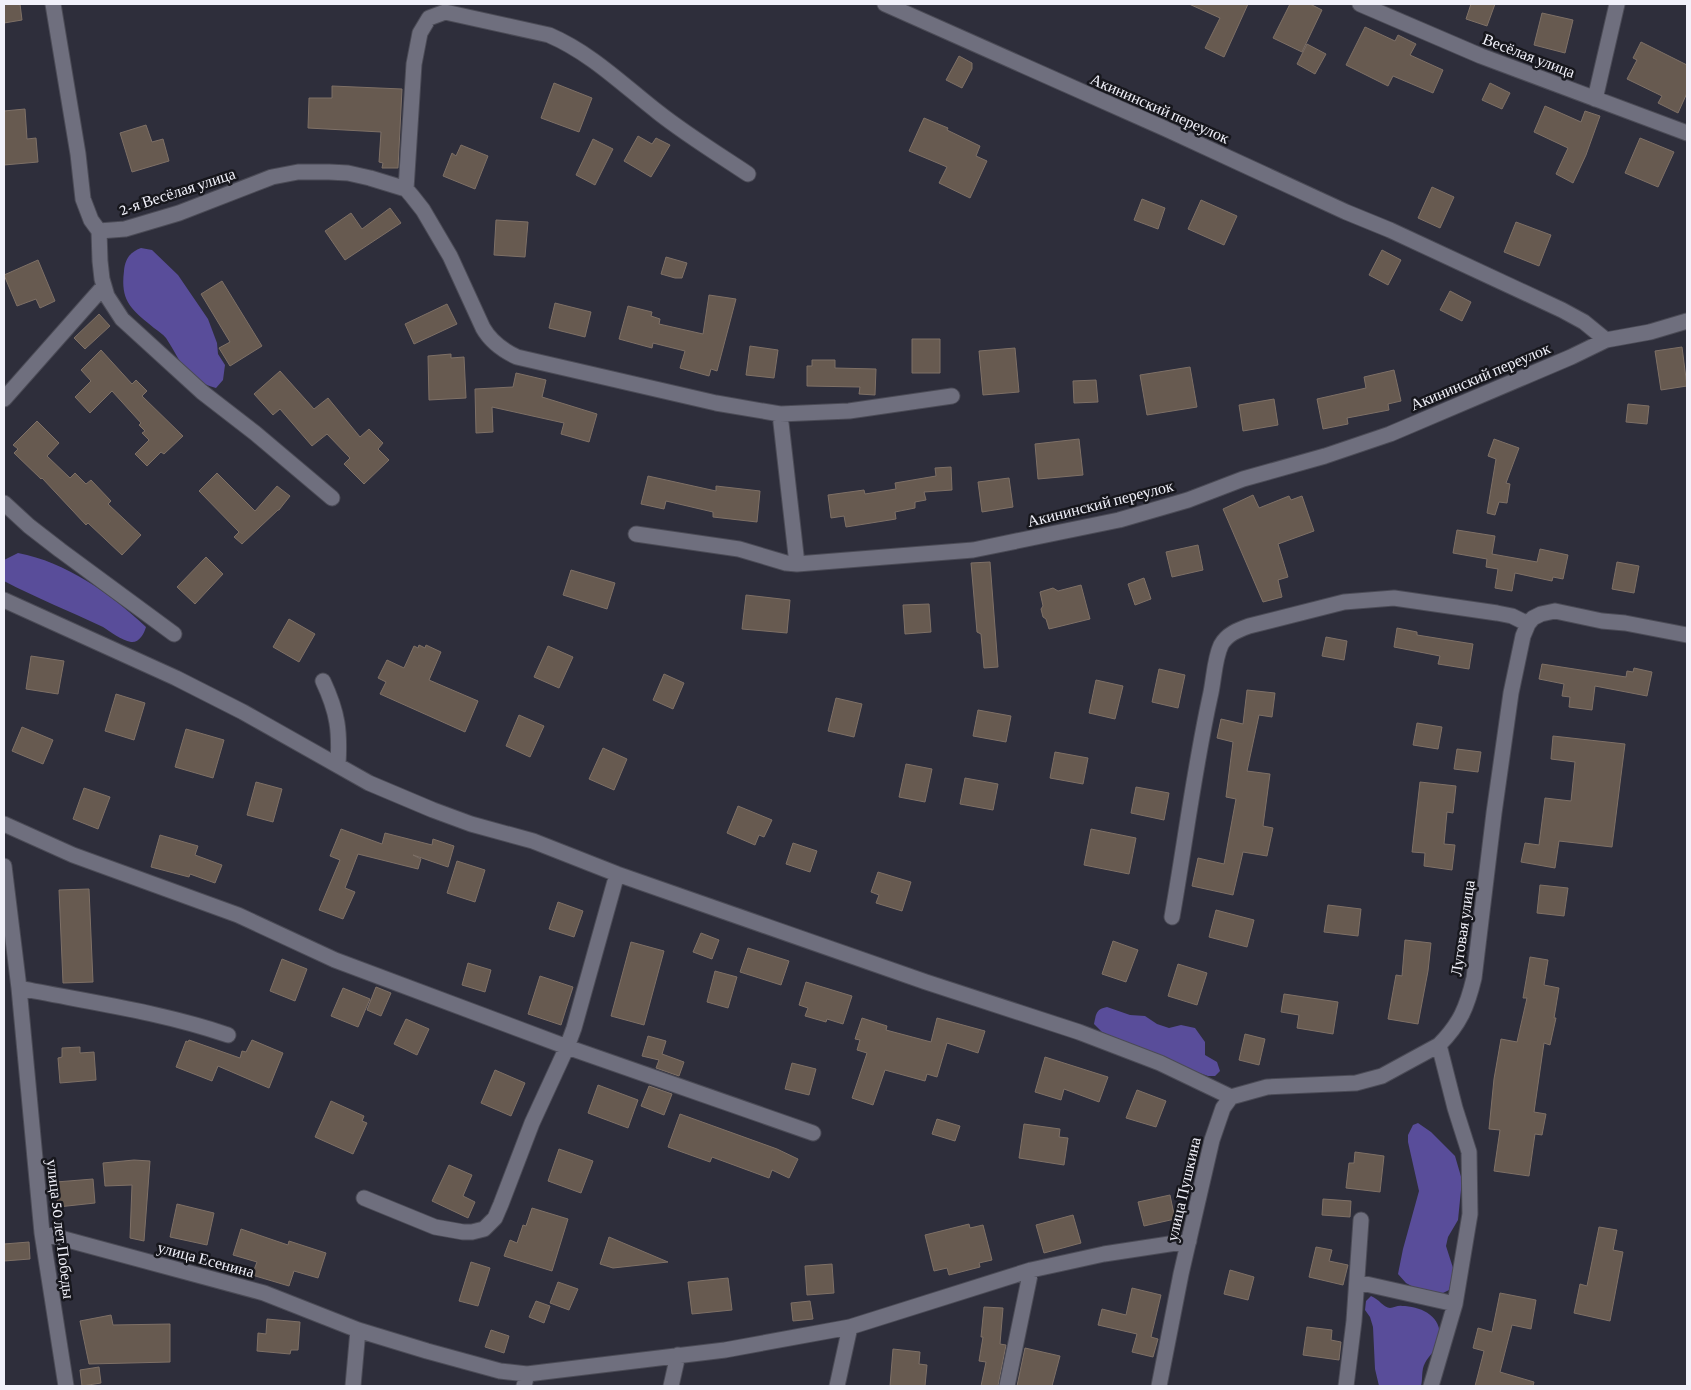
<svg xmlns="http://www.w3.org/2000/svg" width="1691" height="1390" viewBox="0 0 1691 1390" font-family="'Crimson Pro',serif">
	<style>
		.forest { fill: #594d9a }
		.building { fill: #675a50; stroke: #7e7066 }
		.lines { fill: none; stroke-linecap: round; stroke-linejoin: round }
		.minor-casing { stroke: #4b4b56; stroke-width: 17 }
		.minor { stroke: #6f6f7e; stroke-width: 15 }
		.labels { text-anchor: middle; stroke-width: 5; stroke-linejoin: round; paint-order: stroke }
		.street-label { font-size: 16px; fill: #f1f1fa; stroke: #17171d }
	</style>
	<rect width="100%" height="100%" fill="#2e2e3b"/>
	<path class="forest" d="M141 248 152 250 178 275 208 319 217 343 218 354 225 365 223 380 216 388C184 379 182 362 166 338 163 334 158 331 154 328 132 310 120 302 124 271 125 259 130 252 141 248Z
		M18 553C66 562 111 594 146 627 144 634 139 643 131 642 121 640 111 632 103 627 70 611 36 598 4 581V560Z
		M1107 1007 1130 1015 1145 1016 1157 1024 1169 1028 1181 1025 1195 1028 1205 1042V1055L1217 1062 1220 1071 1215 1076H1208L1177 1065 1102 1032 1094 1024C1096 1014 1096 1009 1107 1007Z
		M1418 1123 1431 1132 1455 1156 1462 1180 1458 1220 1448 1237 1446 1246 1454 1271 1449 1290 1439 1295 1417 1289 1406 1283 1398 1274 1403 1249 1419 1191 1408 1142V1135L1413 1125Z
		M1371 1296C1379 1299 1384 1308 1390 1308 1394 1308 1398 1305 1402 1306 1421 1306 1444 1317 1439 1340 1438 1349 1429 1355 1425 1363 1421 1370 1423 1379 1421 1386H1379L1375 1369 1373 1327 1370 1317 1365 1310 1366 1301Z"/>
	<path class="building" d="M4 4H20L22 20 4 23Z
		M1189 4H1248L1224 57 1205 48 1220 18Z
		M1290 4H1310L1322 10 1302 52 1273 38Z
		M1471 4H1495L1487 26 1466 19Z
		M1542 13 1573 20 1565 53 1534 45Z
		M1365 27 1395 41 1398 35 1416 44 1410 55 1443 70 1433 93 1393 76 1388 86 1346 65Z
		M1641 42 1687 65V93L1678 113 1658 103 1662 96 1627 79 1637 60 1633 58Z
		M1307 44 1326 54 1315 74 1297 64Z
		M959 56 972 63V69L962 88 946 80Z
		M554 83 592 98 579 132 541 118Z
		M1490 83 1510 93 1502 109 1482 100Z
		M332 86 402 89 398 168H382L383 163 379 162 381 132 308 128 309 98H332Z
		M1545 106 1581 122 1585 111 1600 116 1586 155 1573 183 1556 174 1568 148 1534 132Z
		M25 109 27 139 36 138 38 162 4 165V111Z
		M924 118 948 128 947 130 980 146 976 156 987 161 970 198 939 183 947 167 909 151Z
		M146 125 152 142 163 139 169 161 132 172 120 133Z
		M638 136 652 144 656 138 670 145 651 177 624 161Z
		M1640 138 1674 152 1658 187 1625 173Z
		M593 139 613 149 595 185 576 175Z
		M461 145 488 156 475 189 443 176 452 153 456 156Z
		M1432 187 1454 197 1440 228 1418 218Z
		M1142 199 1165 208 1158 229 1134 220Z
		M1201 200 1237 216 1224 245 1188 229Z
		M390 208 401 223 345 260 325 231 351 213 362 229Z
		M496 220 528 222 525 257 494 255Z
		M1516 222 1551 235 1539 266 1504 252Z
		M1382 250 1401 260 1388 285 1369 275Z
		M666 257 687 263 682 278H675L661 274Z
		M38 260 55 301 40 308 36 299 17 306 4 275Z
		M222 281 262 346 230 366 219 348 230 342 201 294Z
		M1450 291 1471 302 1462 321 1440 310Z
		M709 295 736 299 717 371 711 369 709 376 680 368 685 351 653 343 652 348 619 339 628 306 652 312 651 316 660 319 659 324 703 334Z
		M555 303 591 312 585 337 549 328Z
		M447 304 457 324 414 344 405 324Z
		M99 314 110 326 85 349 74 338Z
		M912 339H940V373H912Z
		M750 346 778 350 774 378 746 375Z
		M1682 347 1687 386 1661 390 1655 351Z
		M1015 348 1019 392 983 395 979 351Z
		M101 350 132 384 136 380 147 391 142 396 183 436 164 454 161 452 147 466 135 454 149 440 142 433 145 431 139 425 141 423 112 391 90 413 75 397 91 381 81 370Z
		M451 354V358L464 357 466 398 429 400 428 356Z
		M812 360H835V368L876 369 875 395 859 394 860 387 807 386V366H812Z
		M1190 367 1197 407 1147 415 1140 375Z
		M1394 370 1401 401 1388 404 1389 410 1347 418 1348 424 1323 429 1317 399 1366 388 1364 377Z
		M280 371 314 409 328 398 360 437 369 429 383 443 378 449 389 460 364 484 344 464 350 458 327 434 312 446 280 409 273 415 254 394Z
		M516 373 546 380 542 397 597 414 589 442 561 434 564 423 492 407 493 432 476 433 475 389 513 387Z
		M1096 380 1098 402 1074 403 1073 381Z
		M1274 399 1278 425 1243 431 1239 405Z
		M1628 404 1649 406 1647 424 1626 422Z
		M37 421 59 443 47 456 70 478 75 473 86 484 91 480 111 501 108 504 141 535 122 555 88 523 86 525 42 478 41 479 14 453 18 449 13 445Z
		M1079 439 1083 475 1038 479 1035 444Z
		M1494 439 1519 448 1506 483 1510 484 1507 503 1499 502 1495 515 1487 513 1496 459 1488 456Z
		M951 467 952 490 924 492 926 500 915 502V508L895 512 896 519 846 527 844 516 831 518 828 495 864 490 865 494 896 489 895 483 936 476 935 468Z
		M217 473 255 511 277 486 290 496 279 510H278L242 544 234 537 239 532 199 491Z
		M648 476 716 491V486L760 491 757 522 713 517V512L666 501 664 509 641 504Z
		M1009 478 1013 507 982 512 978 482Z
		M1253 495 1259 508 1289 496 1291 500 1302 496 1314 531 1278 544 1288 577 1278 580 1282 597 1263 602 1223 509Z
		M1457 530 1495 536 1492 554 1537 562 1540 549 1568 555 1563 579 1553 577 1552 581 1515 573 1512 591 1495 588 1498 569 1486 567 1487 559 1453 553Z
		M1198 545 1203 570 1172 577 1166 552Z
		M206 557 223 574 195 604 177 587Z
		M990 562 998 667 984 668 981 634 977 632 971 563Z
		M1617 562 1639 566 1634 593 1612 589Z
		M571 570 615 583 607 609 563 595Z
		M1144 578 1151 599 1135 605 1128 584Z
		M1081 585 1090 619 1049 629 1046 619 1043 617 1041 609 1043 606 1040 592 1053 588 1058 591Z
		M746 595 790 600 787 633 742 629Z
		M929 604 931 632 905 634 903 605Z
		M289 619 315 634 299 662 273 647Z
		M1397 628 1417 632V635L1473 644 1469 669 1438 664 1440 656 1394 647Z
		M1326 637 1347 641 1344 660 1322 656Z
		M419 645 425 648 426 645 441 652 429 680 478 701 465 732 380 694 386 682 378 678 387 660 404 668 414 646 418 648Z
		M548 646 573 657 559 688 534 677Z
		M31 656 64 661 58 694 26 689Z
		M1542 664 1626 677 1627 671 1633 672 1634 668 1652 672 1647 696 1595 686 1592 710 1569 707 1570 697 1562 696 1564 684 1539 679Z
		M1159 669 1185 675 1178 708 1152 702Z
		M664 674 684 683 673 709 653 700Z
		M1096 680 1123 686 1115 719 1089 713Z
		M1247 690 1275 693 1272 717 1259 715 1247 771 1270 774 1263 826 1273 828 1267 856 1243 852 1233 895 1192 886 1198 858 1224 864 1236 799 1226 797 1233 742 1217 738 1221 719 1243 724Z
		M116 694 145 703 134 740 105 731Z
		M836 698 862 704 854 737 828 731Z
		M978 710 1011 716 1006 742 973 736Z
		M519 715 544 726 530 757 506 746Z
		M1417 723 1442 727 1438 749 1413 745Z
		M22 727 53 740 43 764 12 751Z
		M186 729 224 740 213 778 175 767Z
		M1553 736 1625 744 1612 847 1559 841 1555 868 1521 862 1525 843 1539 845 1545 798 1571 801 1575 762 1551 759Z
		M603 748 627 759 614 790 589 779Z
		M1457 749 1481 752 1478 772 1454 769Z
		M1055 752 1088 758 1083 784 1050 778Z
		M906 764 932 769 925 802 899 797Z
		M965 778 998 784 993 810 960 804Z
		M256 782 282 789 273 822 247 815Z
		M1420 782 1456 786 1453 813 1447 812 1444 844 1455 845 1452 870 1424 866 1425 853 1412 852Z
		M1136 787 1169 793 1164 820 1131 813Z
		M84 788 110 797 98 829 73 819Z
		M738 806 772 820 764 837 759 835 755 845 727 833Z
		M341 829 382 844 385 833 432 845 433 839 454 846 448 867 413 855 421 859 418 869 358 854 345 888 355 892 343 919 319 910 340 860 330 856Z
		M1091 829 1136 838 1129 874 1084 865Z
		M160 835 198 846 195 855 222 865 215 883 190 874 189 877 151 867Z
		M793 843 817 851 810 872 786 864Z
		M457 861 485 870 475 902 447 893Z
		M878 872 911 882 902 911 876 903 879 895 871 892Z
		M1540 885 1568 888 1564 916 1537 913Z
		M89 889 93 982 63 983 59 890Z
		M558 902 583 911 574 937 549 929Z
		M1328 905 1361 909 1358 936 1324 932Z
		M1216 910 1254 920 1247 947 1209 937Z
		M701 933 719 940 712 959 693 952Z
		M1405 940 1431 943 1428 971 1418 1024 1388 1019 1396 975 1402 976Z
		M1113 941 1138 950 1126 982 1102 974Z
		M631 942 664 951 644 1025 611 1016Z
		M748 948 789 961 781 985 740 972Z
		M1530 957 1548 960 1544 985 1559 988 1554 1018H1556L1550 1045 1544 1043 1534 1112 1546 1114 1542 1135 1535 1134 1529 1176 1494 1171 1500 1130 1489 1129 1494 1079 1501 1039 1517 1042 1527 998H1523Z
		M282 959 307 969 295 1001 270 991Z
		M468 963 491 970 485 992 462 985Z
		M1178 964 1207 973 1197 1005 1168 996Z
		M715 971 737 977 728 1008 707 1002Z
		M540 976 573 987 561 1025 528 1014Z
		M806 982 852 996 843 1024 827 1019 826 1022 805 1016 808 1008 799 1005Z
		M376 987 391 993 381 1016 367 1010Z
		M343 988 370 999 358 1027 331 1016Z
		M1284 994 1338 1002 1333 1034 1297 1028 1299 1015 1281 1012Z
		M862 1018 887 1026 886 1030 931 1042 937 1018 985 1031 978 1053 947 1043 937 1077 927 1074 925 1081 885 1070 873 1105 852 1098 867 1053 857 1050 860 1040 855 1039Z
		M406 1019 429 1029 417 1055 394 1044Z
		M1245 1034 1265 1039 1259 1065 1239 1060Z
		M648 1036 666 1041 662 1054 684 1062 679 1076 656 1068 659 1060 642 1056Z
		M189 1040 240 1058 242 1051 246 1052 252 1040 283 1053 269 1088 218 1066 212 1081 176 1067 186 1041 188 1042Z
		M80 1047V1053L94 1052 96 1080 60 1083 58 1058 62 1057V1048Z
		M1045 1057 1108 1077 1099 1102 1064 1089 1061 1100 1035 1092Z
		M792 1063 816 1069 809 1095 785 1089Z
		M495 1070 525 1083 511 1116 481 1103Z
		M598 1085 638 1100 628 1128 588 1113Z
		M649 1086 672 1094 664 1115 641 1106Z
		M1137 1090 1166 1101 1156 1127 1126 1118Z
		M331 1101 364 1116 362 1121 367 1123 353 1154 315 1137Z
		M680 1114 777 1149 798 1159 789 1178 772 1170 769 1178 712 1157 710 1162 668 1147Z
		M937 1119 960 1126 955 1141 932 1134Z
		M1024 1124 1060 1129 1059 1137 1068 1138 1064 1165 1019 1158Z
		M559 1149 593 1161 581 1193 548 1181Z
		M1355 1152 1384 1156 1380 1192 1346 1188 1349 1163H1354Z
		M134 1160 150 1161 144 1241 130 1238 132 1185 105 1186 103 1163Z
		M449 1165 472 1175 463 1196 475 1202 468 1218 432 1201Z
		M93 1179 95 1203 58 1207 56 1182Z
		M1170 1195 1175 1219 1144 1226 1138 1202Z
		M1323 1199 1351 1201 1350 1217 1322 1215Z
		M177 1204 214 1213 207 1245 170 1237Z
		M532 1208 568 1219 552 1271 504 1256 510 1240 517 1243 523 1225 526 1226Z
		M1073 1215 1081 1243 1044 1253 1036 1225Z
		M969 1224 970 1228 983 1225 992 1260 979 1263 980 1267 949 1275 947 1268 934 1271 925 1235Z
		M1599 1227 1617 1230 1613 1250 1623 1252 1610 1321 1574 1313 1580 1284 1587 1286Z
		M241 1229 288 1245 289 1241 326 1253 318 1278 294 1271 289 1286 252 1275 257 1262 233 1255Z
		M609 1237 668 1262 613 1268 600 1264Z
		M29 1242 30 1259 4 1261V1244Z
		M1316 1247 1332 1250 1329 1261 1348 1265 1343 1285 1309 1277Z
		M471 1262 490 1268 478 1306 459 1301Z
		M832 1264 834 1293 807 1295 805 1266Z
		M1230 1270 1254 1277 1248 1300 1224 1294Z
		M728 1278 732 1310 692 1314 688 1282Z
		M558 1282 578 1289 569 1310 550 1303Z
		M1132 1288 1161 1295 1151 1337 1158 1339 1153 1357 1132 1352 1137 1334 1098 1325 1102 1309 1126 1315Z
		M1500 1293 1536 1300 1531 1329 1512 1325 1500 1372 1534 1382 1533 1386H1475L1484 1351 1473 1348 1478 1328 1492 1332Z
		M536 1301 550 1306 544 1323 529 1317Z
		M810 1301 813 1319 793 1321 791 1303Z
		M984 1307 1003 1308 1000 1344 1006 1345 998 1386H981L986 1362 979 1361 983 1337H981Z
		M111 1315 113 1325 170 1324V1362L89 1364 80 1321Z
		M267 1319 300 1322 298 1350H291L290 1354 257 1351 258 1333 266 1334Z
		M1307 1327 1332 1330 1331 1340 1341 1342 1339 1360 1303 1355Z
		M491 1330 509 1336 504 1353 485 1347Z
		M1025 1348 1060 1356 1052 1386H1017Z
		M893 1349 920 1352 919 1364 927 1365 925 1386H890Z
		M99 1367 101 1383 82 1386 80 1370Z"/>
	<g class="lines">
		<defs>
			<path id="minor" d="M53 4 78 154 83 199 91 220 99 231 125 229 179 213 272 177 298 172H329L348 173 370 178 406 189 412 196 423 210 450 256 483 328C491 342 502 350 517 357L716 403 780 414 849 411 952 396
				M885 4 1166 129 1346 212 1390 230 1562 310 1584 322 1606 340
				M1360 4 1481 56 1687 133
				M1595 99 1617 4
				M406 189 414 64 420 33 429 18 445 12 549 35C591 53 623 85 659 113 687 135 718 154 748 174
				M99 231 100 261 102 279 107 296 122 319 202 392 255 433 332 498
				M4 399 104 286
				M780 414 797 564
				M4 503 29 526 60 550 174 634
				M636 534 739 549 786 563 797 564 973 550 1119 520 1188 500 1243 479 1325 456 1390 434 1571 357 1606 340 1650 332 1687 321
				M4 600 176 678 243 712 369 783 433 810 471 824 533 841 617 874 926 982 1079 1032 1160 1063 1231 1097
				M323 681C338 713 340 731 338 765
				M4 824 73 855 238 915 335 960 567 1047 813 1133
				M4 866 19 988 42 1233 66 1386
				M1172 917C1185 844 1194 770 1210 697 1214 681 1214 660 1221 645 1227 634 1238 630 1249 626L1344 602 1394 598 1497 613 1512 616 1528 624
				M19 988C89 1002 161 1012 228 1035
				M364 1198 435 1227 463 1232H472L484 1229 495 1218 501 1204 532 1123 567 1047 574 1028 617 874
				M42 1233 264 1293 358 1330 427 1351 500 1371 527 1374 524 1386
				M1357 1282 1455 1304
				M527 1374 725 1350 850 1327 1031 1270 1104 1254 1189 1241
				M353 1386 358 1330
				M671 1386 678 1355
				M837 1386 850 1327
				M1007 1386 1031 1270
				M1159 1386 1181 1274 1212 1140 1223 1108 1231 1097 1267 1087 1356 1083 1382 1076 1439 1045
				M1346 1386 1354 1321 1361 1220
				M1431 1386 1455 1304 1470 1214 1469 1152 1455 1108 1439 1045C1460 1024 1467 1007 1474 978L1494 813 1511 693 1523 636 1528 624 1533 618 1541 614 1555 611 1602 621 1625 623 1687 635"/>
		</defs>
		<use href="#minor" class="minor-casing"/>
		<use href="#minor" class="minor"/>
	</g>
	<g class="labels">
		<g class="street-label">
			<text transform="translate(1529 55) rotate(21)" y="6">Весёлая улица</text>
			<text transform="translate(1160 108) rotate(24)" y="6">Акининский переулок</text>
			<text transform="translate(177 191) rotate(-18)" y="6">2-я Весёлая улица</text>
			<text transform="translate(1480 376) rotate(-23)" y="6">Акининский переулок</text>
			<text transform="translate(1100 503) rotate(-14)" y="6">Акининский переулок</text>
			<text transform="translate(1462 928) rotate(-82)" y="6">Луговая улица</text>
			<text transform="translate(1183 1189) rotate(-77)" y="6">улица Пушкина</text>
			<text transform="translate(61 1229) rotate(83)" y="6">улица 50 лет Победы</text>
			<text transform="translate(206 1259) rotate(15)" y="6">улица Есенина</text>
		</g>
	</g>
	<rect width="1691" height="1390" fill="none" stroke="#f1f1fa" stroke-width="10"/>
</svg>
